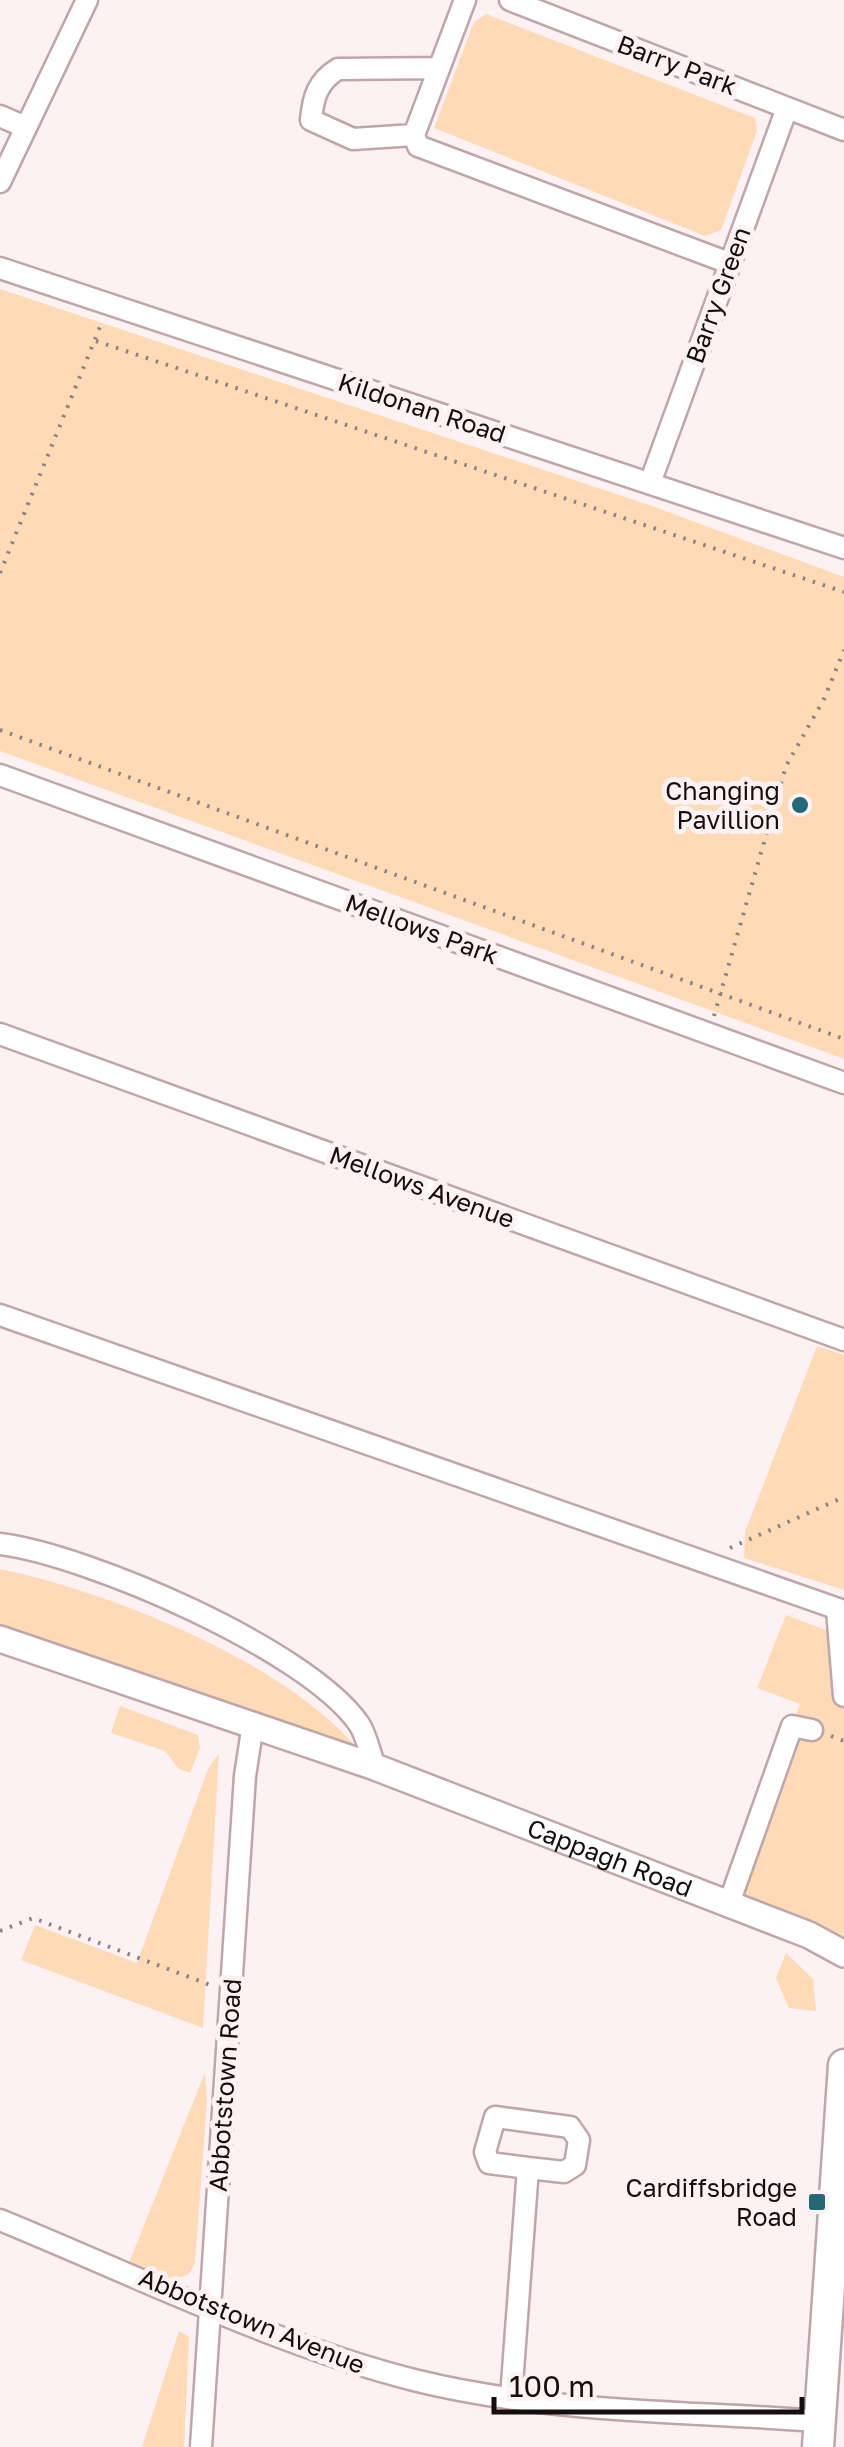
<svg xmlns="http://www.w3.org/2000/svg" width="844" height="2447" viewBox="0 0 844 2447" font-family="'Golos Text',sans-serif">
	<style>
		.green { fill: #fedab6 }
		.lines { fill: none; stroke-linecap: round; stroke-linejoin: round }
		.minor-casing { stroke: #bfa6aa; stroke-width: 25 }
		.tertiary-casing { stroke: #bfa6aa; stroke-width: 30 }
		.secondary-casing { stroke: #bfa6aa; stroke-width: 35 }
		.path { stroke: #8b8283; stroke-width: 4; stroke-dasharray: 2.5 8; stroke-linecap: butt }
		.minor { stroke: #fff; stroke-width: 20 }
		.tertiary { stroke: #fff; stroke-width: 25 }
		.secondary { stroke: #fff; stroke-width: 30 }
		.poi-dot { fill: #226877; stroke: #fcf2f3; stroke-width: 4 }
		.labels { text-anchor: middle; stroke-width: 10; stroke-linejoin: round; paint-order: stroke }
		.street-label { font-size: 25px; fill: #150d0e; stroke: #fcf2f3 }
		.poi-label { font-size: 25px; fill: #150d0e; stroke: #fcf2f3; text-anchor: end }
	</style>
	<rect width="100%" height="100%" fill="#fcf2f3"/>
	<path class="green" d="M486 14 755 118 757 131 721 230 705 236 434 128 474 22Z
		M0 289 652 506 844 577V1059L0 751Z
		M817 1346 844 1355V1590L744 1558 745 1532Z
		M0 1569C111 1592 289 1663 361 1753L0 1628Z
		M786 1615 826 1630 844 1628V1954L731 1905 800 1704 757 1688Z
		M120 1706 198 1735 200 1748 190 1773 179 1769 165 1751 111 1733Z
		M219 1753 203 2028 21 1960 35 1925 137 1963 208 1769Z
		M786 1953 813 1979 816 2011 789 2008 776 1978Z
		M205 2072 207 2101 195 2263 189 2274 175 2279 127 2268Z
		M179 2331 189 2337 184 2447H142Z"/>
	<g class="lines">
		<defs>
			<path id="minor" d="M465 0 414 135 418 146 729 263
				M510 0 844 130
				M0 116 25 127
				M414 135 353 139 311 120C313 97 318 81 338 69L439 68
				M0 182 87 0
				M0 268 844 548
				M650 483 787 108
				M0 775 844 1083
				M0 1034 844 1340
				M0 1315 844 1611
				M0 1544C88 1555 308 1650 359 1724 367 1736 370 1754 375 1767
				M837 1610 844 1696
				M728 1906 792 1726 812 1730
				M0 2220C135 2275 277 2346 418 2381 549 2413 686 2411 819 2421
				M511 2398 528 2168 564 2172 575 2165 579 2140 570 2127 495 2117 485 2152 489 2163 528 2168
				M201 2447 245 1776 253 1724"/>
			<g id="tertiary">
				<path id="s1" d="M0 1639 375 1767 809 1935 844 1954"/>
			</g>
			<path id="secondary" d="M818 2447 844 2065"/>
		</defs>
		<use href="#minor" class="minor-casing"/>
		<use href="#tertiary" class="tertiary-casing"/>
		<use href="#secondary" class="secondary-casing"/>
		<path class="path" d="M96 341 844 592
			M0 573 102 322
			M0 730 844 1039
			M714 1016 786 766 824 699 844 650
			M730 1548 844 1497
			M831 1736 844 1741
			M0 1931 33 1918 213 1986"/>
		<use href="#minor" class="minor"/>
		<use href="#tertiary" class="tertiary"/>
		<use href="#secondary" class="secondary"/>
	</g>
	<g class="poi-dot">
		<circle cx="800" cy="805" r="10"/>
		<rect x="807" y="2192" width="20" height="20" rx="5"/>
	</g>
	<g class="labels">
		<g class="street-label">
			<text transform="translate(677 65) rotate(21)" y="9">Barry Park</text>
			<text transform="translate(718 295) rotate(-70)" y="9">Barry Green</text>
			<text transform="translate(422 408) rotate(18)" y="9">Kildonan Road</text>
			<text transform="translate(422 929) rotate(20)" y="9">Mellows Park</text>
			<text transform="translate(422 1187) rotate(20)" y="9">Mellows Avenue</text>
			<text dy="9" stroke="none"><textPath href="#s1" startOffset="648">Cappagh Road</textPath></text>
			<text transform="translate(225 2085) rotate(-86)" y="9">Abbotstown Road</text>
			<text transform="translate(252 2321) rotate(22)" y="9">Abbotstown Avenue</text>
		</g>
		<g class="poi-label">
			<text x="780" y="800">Changing<tspan x="780" dy="29">Pavillion</tspan></text>
			<text x="797" y="2197">Cardiffsbridge<tspan x="797" dy="29">Road</tspan></text>
		</g>
	</g>
	<path d="M494 2397v15h308v-15" fill="none" stroke="#150d0e" stroke-width="5"/>
	<text x="509" y="2397" font-size="30" fill="#150d0e" stroke="#fcf2f3" stroke-width="8" paint-order="stroke">100 m</text>
</svg>
